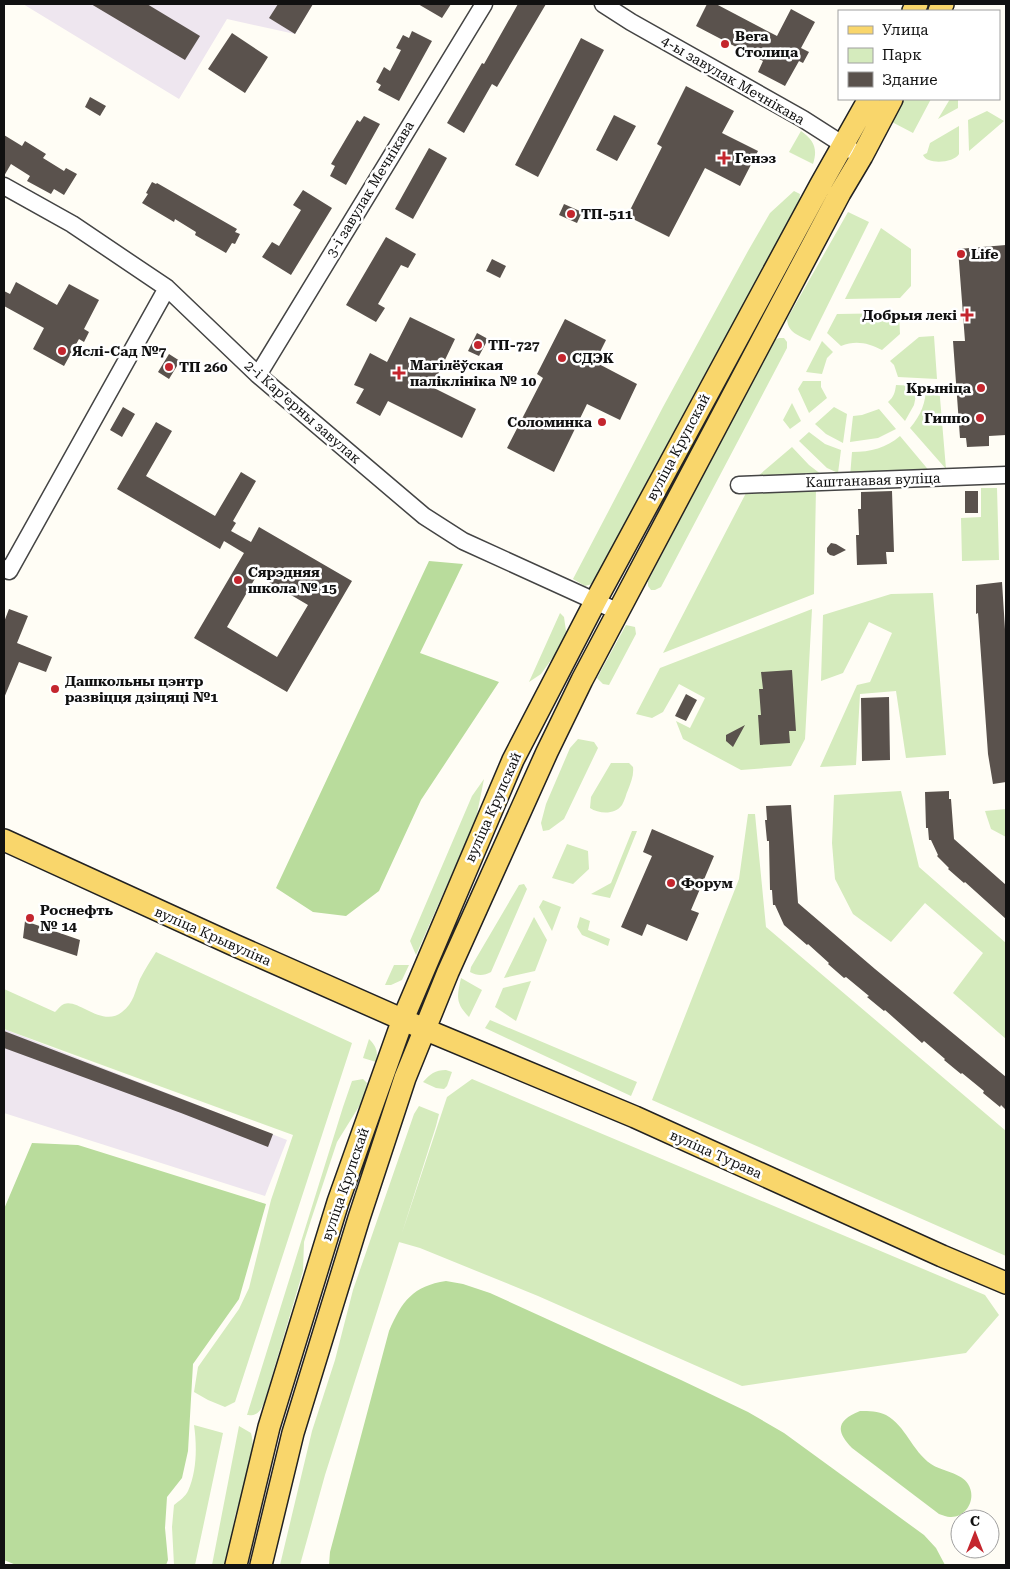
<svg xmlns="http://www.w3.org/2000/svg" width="1010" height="1569" viewBox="0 0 1010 1569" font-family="'Roboto Serif',serif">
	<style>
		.industrial { fill: #eee6ef }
		.green { fill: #d5ebbd }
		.forest { fill: #b9dc9c }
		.building { fill: #5a524d; fill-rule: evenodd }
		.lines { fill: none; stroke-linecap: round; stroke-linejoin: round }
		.minor-casing { stroke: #444; stroke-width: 19 }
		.major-casing { stroke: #222; stroke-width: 24 }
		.minor { stroke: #fff; stroke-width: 16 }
		.major { stroke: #f9d66b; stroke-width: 21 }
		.poi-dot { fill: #c4262e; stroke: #fff; stroke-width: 2 }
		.labels { text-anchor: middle; stroke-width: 5; stroke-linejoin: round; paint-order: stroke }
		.poi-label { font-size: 14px; font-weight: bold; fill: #111; stroke: #fff; text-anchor: start }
		.street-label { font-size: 14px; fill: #111; stroke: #fff }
	</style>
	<rect width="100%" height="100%" fill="#fffdf5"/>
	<path class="industrial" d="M23 4H313L295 34 227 19 179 99Z
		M4 1029 287 1140 265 1196 4 1113Z"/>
	<path class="green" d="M905 99H931L913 133 892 122Z
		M950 99H958V108L938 119Z
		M987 111 1004 121 969 151 968 120Z
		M959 126V154C954 163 927 165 923 155L927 153 930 143Z
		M801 131C814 140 818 149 813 164L789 152Z
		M794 191 800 194 799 203 693 396 592 584 585 586 573 579 663 407 748 251 770 213Z
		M848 212 869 222 810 341C798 335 788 333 787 319Z
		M881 228 911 249V286L900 298 845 299Z
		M899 313 900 334 882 350C868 343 856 340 841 346L827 333 837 314Z
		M934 336 937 379 898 377 894 365 890 361 919 337Z
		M779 338H784L787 342V348L661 587 655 590H651L648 586V581L774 340Z
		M822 341 833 352 827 358 822 374 806 372Z
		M803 381H821V387L827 398 809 413 798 389Z
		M896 385 918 386 914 405 905 421 888 402C894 397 895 392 896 385Z
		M926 386H939L946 469 910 428C921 415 926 403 926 386Z
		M792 403 801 421 790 429 783 420Z
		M834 407 847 414 843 443 826 434 815 424Z
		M879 409 896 429 878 438 850 442 853 416 862 415Z
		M809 432 825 444 841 450 838 473 827 468 799 441Z
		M900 436 931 473 850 477 852 452C871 452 886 448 900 436Z
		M792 447 809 465 822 475 751 482Z
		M816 488 814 594 663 653 746 493Z
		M981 488H997L999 560 962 561 961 518 981 517Z
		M933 593 946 755 906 758 896 691 860 694 856 765 820 767 857 685 870 682 892 633 869 622 843 673 821 681 823 615 891 594Z
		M812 609 805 739 791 766 741 770 683 739 676 721 690 728 705 698 679 684 663 712 652 718 636 714 660 668Z
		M560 613 564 617 567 638 541 674 529 682Z
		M626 625 635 627 636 634 609 685 603 684 597 678Z
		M578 739 594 742 598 748 564 819 549 830 543 831 541 823 546 804 570 748Z
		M611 763H629L633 767C634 775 631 782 628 790 626 794 625 800 622 805 615 815 599 814 590 808L591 797Z
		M484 779 476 819 416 955 410 941 472 796Z
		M901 791 919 867 1006 943V1039L953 993 983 953 925 903 891 942 853 914 835 879 832 843 834 795Z
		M1006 809V837L991 829 985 811Z
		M748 814H755L766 927 1006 1131V1256L652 1100 739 879Z
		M632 831H637L610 898 591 894 611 883Z
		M567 844 588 851 589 869 573 884 552 878Z
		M524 884 527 889 491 972C484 976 477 976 470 972L471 967 519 885Z
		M543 900 561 907 552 931 539 907Z
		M534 917 547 940 535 971 504 978Z
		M580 917 590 921 588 930 610 939 608 946 582 935 577 927Z
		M156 952 352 1043 235 1402 225 1407 208 1400 194 1392 198 1367 239 1309 249 1288 271 1200 293 1135 4 1029V989L55 1012C58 1009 61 1005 64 1004 78 998 102 1028 122 1012 134 1003 135 991 140 979 145 969 151 960 156 952Z
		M394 965H409L402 980 391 985H385Z
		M461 978 482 990 469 1017C455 1003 457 996 461 978Z
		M531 981 516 1021 495 1007 503 988Z
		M490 1020 637 1082 631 1096 485 1028Z
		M369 1039C377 1047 378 1052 376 1062L363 1058Z
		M446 1070 452 1072 447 1086 444 1089 436 1088 423 1082C430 1074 435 1070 446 1070Z
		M363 1079 367 1083 363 1100 337 1142 311 1220 304 1242 303 1271 264 1403C260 1412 257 1416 247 1415L343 1107 352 1081Z
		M472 1079 985 1295 999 1315 966 1353 742 1386 538 1296 420 1248 399 1242 447 1097Z
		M419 1106 439 1114 436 1126 325 1475 300 1565H280L312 1431 335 1360 353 1290 414 1114Z
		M194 1425 223 1433 195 1565H174L172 1527 174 1505C179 1501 186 1496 188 1491 197 1471 197 1446 194 1425Z
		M239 1426 251 1433C258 1460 242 1490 235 1516 232 1532 229 1549 226 1565H212Z"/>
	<path class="forest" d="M429 561 463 564 420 653 499 682 421 800 379 891 346 916 313 912 276 888Z
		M32 1143 78 1145 266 1204 239 1299 193 1364 188 1451 182 1478 167 1497 165 1528 168 1560 166 1565H16L4 1560V1209Z
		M446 1281 463 1284 490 1293 681 1380 748 1412 784 1433 924 1535 936 1548 945 1565H329L330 1552 389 1331C402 1301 413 1286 446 1281Z
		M860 1411C869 1411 878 1411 886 1415 906 1426 912 1451 931 1464 941 1471 962 1473 968 1484 977 1498 967 1518 950 1517 947 1517 943 1515 939 1514L852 1448C835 1431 837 1420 860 1411Z"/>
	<path class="building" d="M91 4H147L200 36 185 60Z
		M278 4H313L295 34 269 18Z
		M418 4H451L442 18Z
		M518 4H546L497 87 492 84 464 133 447 123 482 63 484 64Z
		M707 4H716L777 36 791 9 815 22 801 48 809 52 803 63 799 61 785 86 758 72 763 61 696 26Z
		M412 31 432 41 399 101 378 90 381 85 376 82 384 67 390 71 401 50 396 48 403 35 409 38Z
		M232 33 268 57 245 93 208 69Z
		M581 38 604 50 538 177 515 165Z
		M686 86 734 111 722 133 758 151 740 186 705 168 669 237 627 216 662 147 657 144Z
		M90 97 106 106 100 116 85 107Z
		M614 115 636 126 617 161 596 150Z
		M364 116 380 124 346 185 330 176 335 166 331 164 357 120 360 122Z
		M4 135 22 146 25 141 46 154 43 158 64 171 66 168 77 174 64 195 54 189 51 194 27 181 30 176 11 164 4 176Z
		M429 148 447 158 413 219 395 209Z
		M152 182 156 184 157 183 237 229 235 232 240 234 235 244 232 243 226 253 195 235 196 232 175 219 174 222 142 203 148 194 146 193Z
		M303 190 332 208 291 275 262 257 272 242 279 246 301 210 293 205Z
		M564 204 582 212 577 223 559 215Z
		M386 237 416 254 408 268 401 265 378 304 385 308 376 322 346 305Z
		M1006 245V435L989 436V446L967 447 966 438H960L953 341H965L958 249Z
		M492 259 506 266 500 278 486 271Z
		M16 282 57 305 69 284 99 300 84 329 89 332 84 342 79 339 64 366 33 349 44 328 4 306V291L10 294Z
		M410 317 455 339 432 387 476 409 462 438 388 401 380 416 356 403 364 389 354 385 370 353 387 362Z
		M565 319 606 340 595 362 637 384 620 420 587 404 554 472 507 448 543 378 537 374Z
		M477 333 488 339 479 356 468 351Z
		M169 354 180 361 169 379 158 372Z
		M123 407 135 414 122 437 110 430Z
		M156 422 172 431 146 476 215 516 241 472 256 481 233 521 236 523 231 531 251 542 259 527 352 581 287 692 194 638 244 553 224 541 220 549 117 489ZM257 575 308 605 277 657 227 627Z
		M892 491 894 552H886L887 564 857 565 856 535H859L858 509H861V492Z
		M965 491H978V513H965Z
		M831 543 836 544 846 550 834 556 830 555 827 552V548Z
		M1002 582 1006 645V782L993 784 988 754 978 613 976 614V585Z
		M9 609 28 616 17 643 52 657 46 672 19 662 4 698V622Z
		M792 670 796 731H789L790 743 760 745 758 715H761L759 689H763L761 672Z
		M686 694 697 700 686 721 675 716Z
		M889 697 890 760 862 761 861 698Z
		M745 725 733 747 726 741V735Z
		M949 791V799H951L954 839 1006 885V919L965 882 964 883 948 869 949 868 937 856 938 855 931 840H929L928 828H926L925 792Z
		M791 805 798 903 875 969 1006 1077V1110L1001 1105 1000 1107 983 1093 984 1091 962 1073 961 1074 944 1060 945 1059 924 1041 922 1043 885 1010 884 1011 867 997 869 996 846 977 844 978 828 964 829 963 808 944 807 945 784 925 775 905H773L772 890H770L769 841H767L765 820H767L766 806Z
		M652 829 714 856 691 910 699 913 687 941 647 924 642 936 621 927 652 856 643 852Z
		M25 921 80 940 77 956 23 938Z
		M4 1031 273 1134 268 1147 181 1113 4 1048Z"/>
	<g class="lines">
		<defs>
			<path id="minor" d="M603 4 631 22 803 119 853 151
				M4 186 72 224 167 288 258 375 424 516 463 541 619 612
				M258 375 484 4
				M739 485 1006 475
				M4 568 9 571 167 288"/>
			<path id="major" d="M913 11 917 4
				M939 11 943 4
				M4 840 234 945 424 1029 635 1117 942 1256 1006 1283
				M236 1565 269 1427 338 1202 403 1019 513 760 596 600 821 184 869 99
				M261 1565 293 1433 359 1218 405 1078 448 972 547 752 582 680 840 193 862 156 892 99"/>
		</defs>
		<use href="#minor" class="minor-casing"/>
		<use href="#major" class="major-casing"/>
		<use href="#minor" class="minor"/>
		<use href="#major" class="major"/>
	</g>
	<g class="poi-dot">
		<circle cx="725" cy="44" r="5"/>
		<path d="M721.5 150.5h5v5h5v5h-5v5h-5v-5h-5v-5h5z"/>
		<circle cx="571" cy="214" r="5"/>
		<circle cx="961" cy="254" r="5"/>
		<path d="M964.5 307.5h5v5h5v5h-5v5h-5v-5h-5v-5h5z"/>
		<circle cx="478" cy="345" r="5"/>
		<circle cx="62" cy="351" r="5"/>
		<circle cx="562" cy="358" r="5"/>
		<circle cx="169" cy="367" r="5"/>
		<path d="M396.5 365.5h5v5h5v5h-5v5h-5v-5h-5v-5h5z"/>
		<circle cx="981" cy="388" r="5"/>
		<circle cx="980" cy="418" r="5"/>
		<circle cx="602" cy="422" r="5"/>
		<circle cx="238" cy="580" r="5"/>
		<circle cx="55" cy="689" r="5"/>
		<circle cx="671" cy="883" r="5"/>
		<circle cx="30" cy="918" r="5"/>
	</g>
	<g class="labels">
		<g class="poi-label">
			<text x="735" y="41">Вега<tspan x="735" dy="16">Столица</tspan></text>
			<text x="735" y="163">Генэз</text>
			<text x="581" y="219">ТП-511</text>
			<text x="971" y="259">Life</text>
			<text x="957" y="320" text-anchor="end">Добрыя лекі</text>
			<text x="488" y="350">ТП-727</text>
			<text x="72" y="356">Яслі-Сад №7</text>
			<text x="572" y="363">СДЭК</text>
			<text x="410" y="370">Магілёўская<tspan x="410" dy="16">паліклініка № 10</tspan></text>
			<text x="179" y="372">ТП 260</text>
			<text x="971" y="393" text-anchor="end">Крыніца</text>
			<text x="970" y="423" text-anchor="end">Гиппо</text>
			<text x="592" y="427" text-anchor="end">Соломинка</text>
			<text x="248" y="577">Сярэдняя<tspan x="248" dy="16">школа № 15</tspan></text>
			<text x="65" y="686">Дашкольны цэнтр<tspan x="65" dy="16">развіцця дзіцяці №1</tspan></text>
			<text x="681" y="888">Форум</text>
			<text x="40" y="915">Роснефть<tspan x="40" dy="16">№ 14</tspan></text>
		</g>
		<g class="street-label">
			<text transform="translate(733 80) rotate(30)" y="5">4-ы завулак Мечнікава</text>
			<text transform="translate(370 189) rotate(-59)" y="5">3-і завулак Мечнікава</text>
			<text transform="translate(303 412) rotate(41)" y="5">2-і Карʼерны завулак</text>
			<text transform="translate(678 447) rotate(-62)" y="5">вуліца Крупскай</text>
			<text transform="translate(873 480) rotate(-2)" y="5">Каштанавая вуліца</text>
			<text transform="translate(493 807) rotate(-66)" y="5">вуліца Крупскай</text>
			<text transform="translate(213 936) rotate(24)" y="5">вуліца Крывуліна</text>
			<text transform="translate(716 1154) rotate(24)" y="5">вуліца Турава</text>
			<text transform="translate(345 1184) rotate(-71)" y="5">вуліца Крупскай</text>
		</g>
	</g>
	<rect width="1010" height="1569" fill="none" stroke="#111111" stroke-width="10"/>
	<rect x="838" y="10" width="162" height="90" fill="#ffffff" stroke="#a0a0a0"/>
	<rect x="848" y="26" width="25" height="8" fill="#f9d66b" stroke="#a0a0a0"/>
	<text x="882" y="35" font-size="15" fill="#111111">Улица</text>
	<rect x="848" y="48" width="25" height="15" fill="#d5ebbd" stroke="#a0a0a0"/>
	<text x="882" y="60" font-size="15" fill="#111111">Парк</text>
	<rect x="848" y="72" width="25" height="15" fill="#5a524d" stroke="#a0a0a0"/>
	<text x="882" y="85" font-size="15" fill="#111111">Здание</text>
	<g transform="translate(975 1534)"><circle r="24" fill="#ffffff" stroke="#a0a0a0"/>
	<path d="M0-4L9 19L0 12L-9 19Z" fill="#c4262e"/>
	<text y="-8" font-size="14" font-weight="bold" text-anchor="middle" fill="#111111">С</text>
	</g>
</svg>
